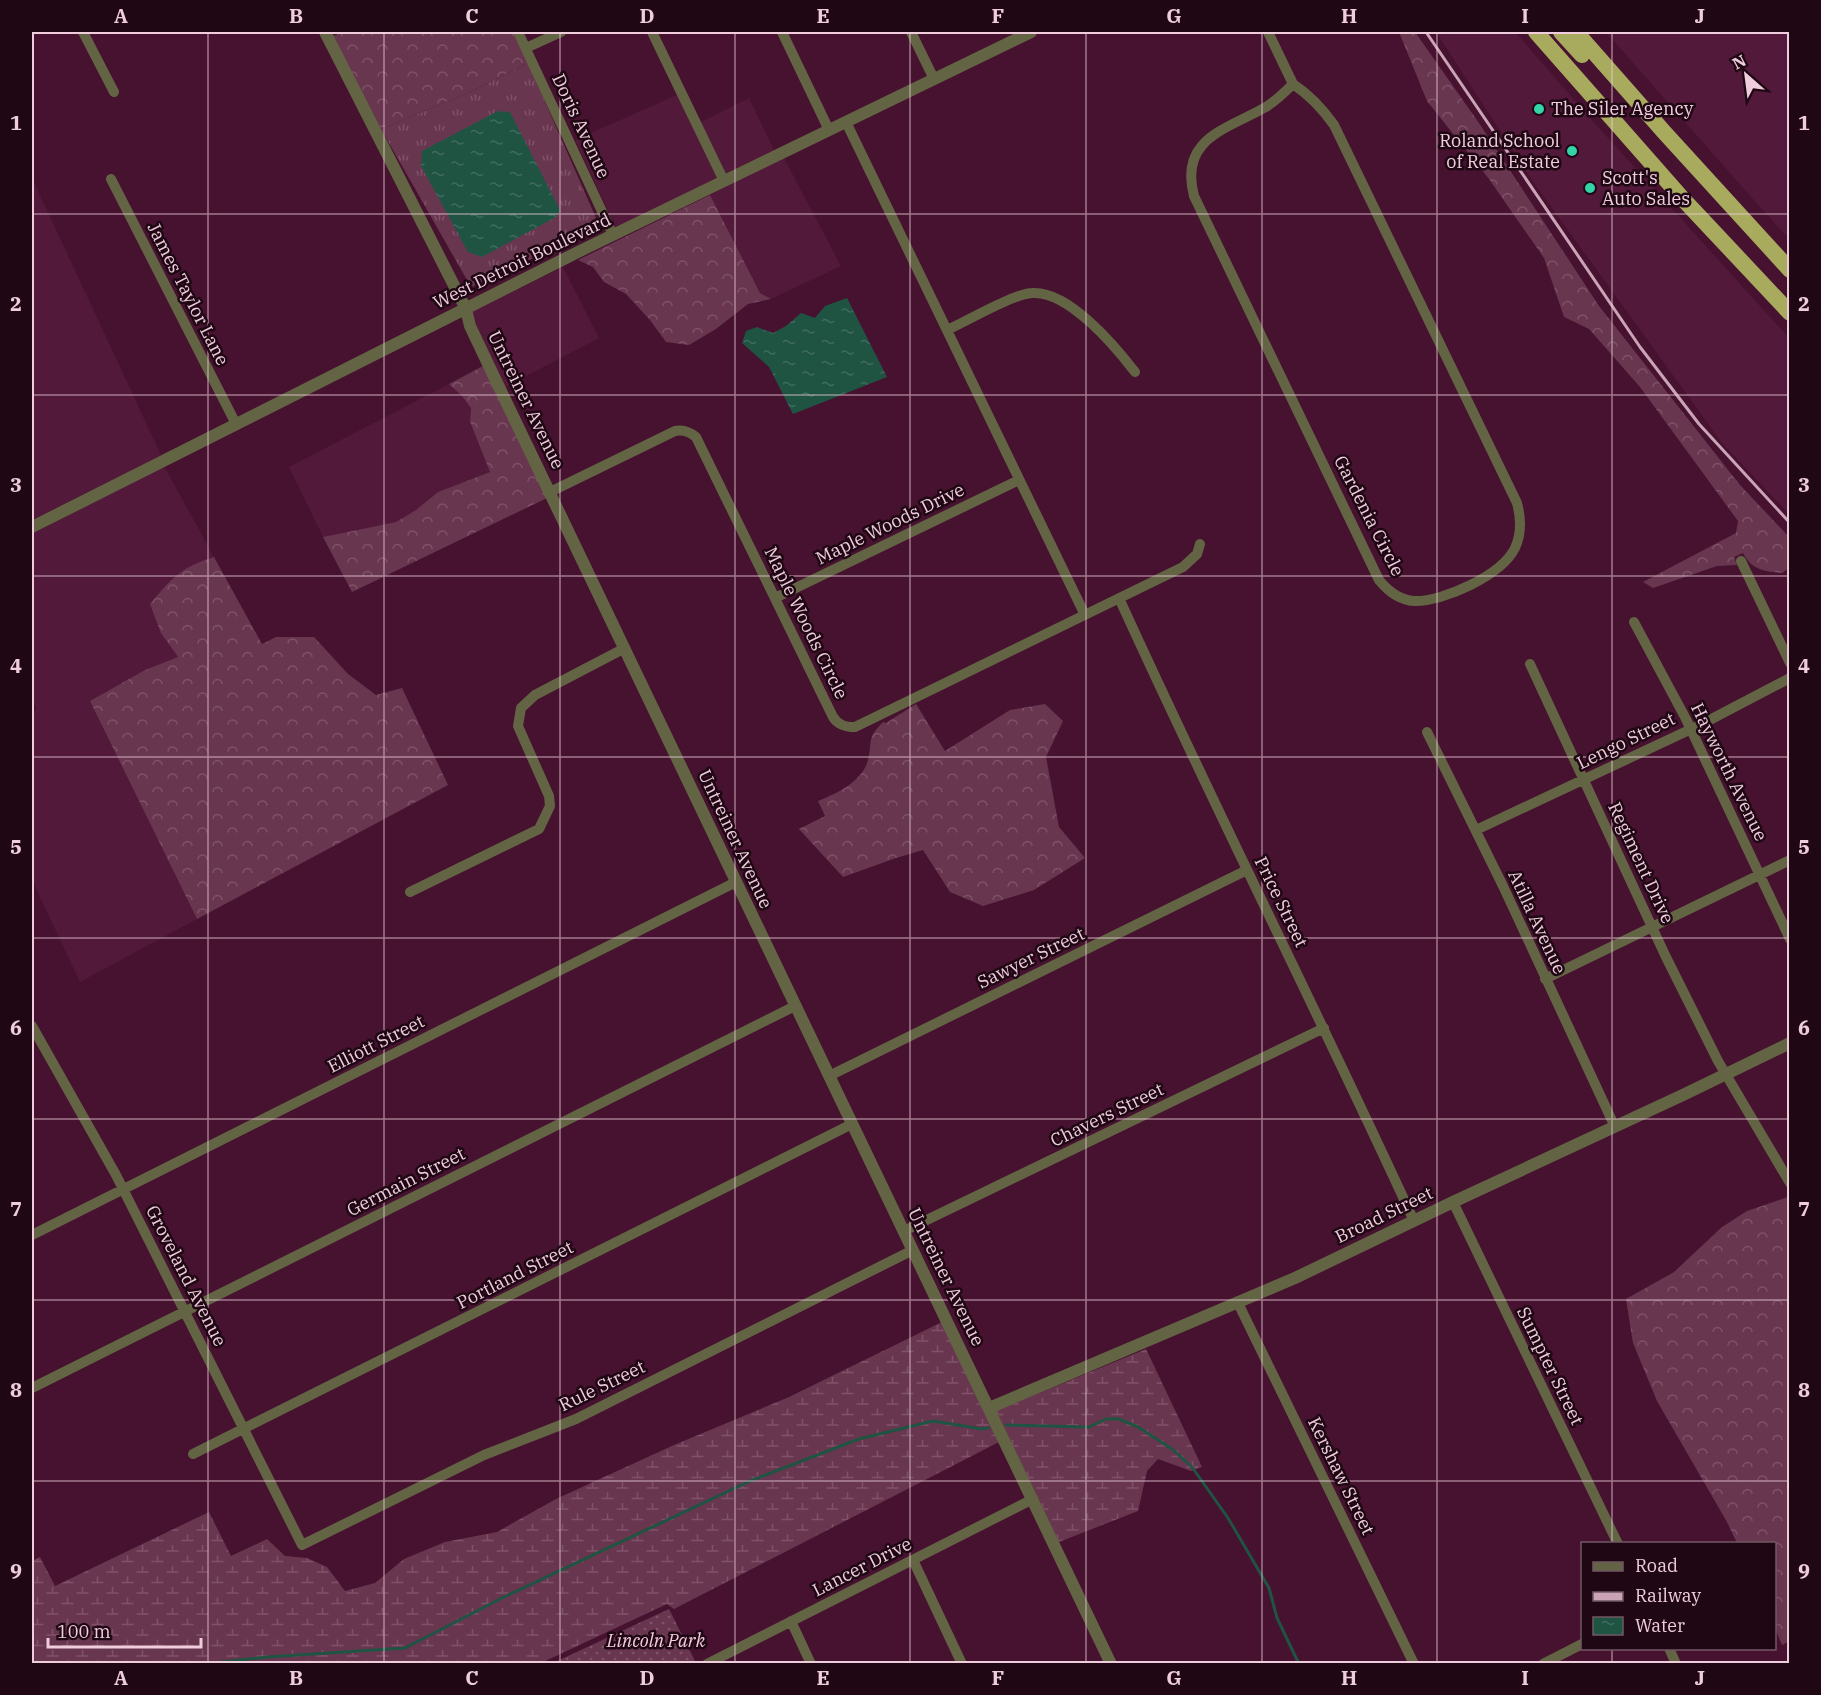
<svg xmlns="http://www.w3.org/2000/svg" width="1821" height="1695" viewBox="0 0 1821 1695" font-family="'IBM Plex Serif',serif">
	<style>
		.built { fill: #53193a }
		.grass { fill: url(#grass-tufts) }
		.forest { fill: url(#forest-crowns) }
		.wetland { fill: url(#wetland-marsh) }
		.park { fill: url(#park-dots) }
		.water { fill: url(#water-ripples) }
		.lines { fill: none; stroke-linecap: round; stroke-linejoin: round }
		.stream { stroke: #1f5443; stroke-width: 3 }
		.minor { stroke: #636444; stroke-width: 10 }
		.tertiary { stroke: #636444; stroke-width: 12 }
		.trunk { stroke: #a8aa5e; stroke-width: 16 }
		.rail { stroke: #caa4b6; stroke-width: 3 }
		.grid { fill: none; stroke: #efcddc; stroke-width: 1.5; stroke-opacity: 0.55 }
		.poi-dot { fill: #33d4a8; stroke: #1f0814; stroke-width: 2 }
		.labels { text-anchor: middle; stroke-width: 5; stroke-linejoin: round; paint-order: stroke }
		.poi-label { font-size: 18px; fill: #efcddc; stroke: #1f0814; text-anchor: start }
		.street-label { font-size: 18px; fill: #efcddc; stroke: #1f0814 }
		.park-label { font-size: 18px; font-style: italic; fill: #f6cbde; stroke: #1f0814 }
		.neatline { fill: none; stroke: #efcddc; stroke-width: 2 }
		.grid-label { font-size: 20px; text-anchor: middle; font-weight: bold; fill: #efcddc }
	</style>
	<defs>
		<pattern id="grass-tufts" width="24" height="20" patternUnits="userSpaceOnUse" patternTransform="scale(1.5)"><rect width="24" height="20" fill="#693650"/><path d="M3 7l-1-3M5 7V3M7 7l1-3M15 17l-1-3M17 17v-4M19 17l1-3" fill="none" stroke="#7f5269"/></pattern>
		<pattern id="forest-crowns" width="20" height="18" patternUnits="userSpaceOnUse" patternTransform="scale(1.5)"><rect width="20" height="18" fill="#693650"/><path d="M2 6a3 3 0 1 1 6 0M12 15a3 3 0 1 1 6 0" fill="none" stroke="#7f5269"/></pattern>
		<pattern id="wetland-marsh" width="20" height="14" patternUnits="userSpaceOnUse" patternTransform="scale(1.5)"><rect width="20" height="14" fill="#693650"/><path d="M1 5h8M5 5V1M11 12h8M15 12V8" fill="none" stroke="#7f5269"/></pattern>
		<pattern id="park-dots" width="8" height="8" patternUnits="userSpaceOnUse" patternTransform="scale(1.5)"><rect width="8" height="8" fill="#693650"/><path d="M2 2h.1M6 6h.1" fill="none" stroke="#7f5269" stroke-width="1.8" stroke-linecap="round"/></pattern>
		<pattern id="water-ripples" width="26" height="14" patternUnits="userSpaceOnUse" patternTransform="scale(1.5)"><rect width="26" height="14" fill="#1f5443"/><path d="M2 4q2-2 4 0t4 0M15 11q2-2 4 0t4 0" fill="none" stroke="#406b5e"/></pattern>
	</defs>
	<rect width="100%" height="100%" fill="#46122f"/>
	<path class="built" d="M1436 32H1515L1591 119 1789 338V514L1722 443 1536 186Z
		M1606 32H1789V239L1743 188Z
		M677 95 717 178 616 228 575 140Z
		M749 98 774 150 726 173 701 122Z
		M784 158 841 266 771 299 760 293 710 195Z
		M32 178 161 455 32 520Z
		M563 267 599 338 505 387 475 325 472 312Z
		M449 384 462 396 471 408 470 423 490 472 438 492 416 510 396 522 323 537 289 467Z
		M164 466 214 557 199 562 161 633 178 657 145 670 90 701 197 919 80 982 32 880V712L36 709 32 697V534Z"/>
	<path class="grass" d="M528 63 600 227 471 287 381 129 468 93Z"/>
	<path class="forest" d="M343 32H513L528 63 468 93 381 129 333 36Z
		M1399 32H1415L1479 123 1599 306 1740 485 1789 537V568L1782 573C1763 571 1752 570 1743 553L1734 557 1737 565 1717 566 1653 588 1643 582 1736 533 1738 521 1640 387 1589 329 1564 317 1544 258 1489 179 1427 101Z
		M710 195 760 293 771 299 748 304 716 329 689 345 666 342 650 320 626 294 604 282 593 267 578 260Z
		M483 366 547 498 352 592 323 537 396 522 416 510 438 492 490 472 470 422 471 408 462 396 449 384Z
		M214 557 262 644 276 637H314L348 674 376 695 402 688 448 785 197 919 90 701 145 670 178 657 161 633 150 604C171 579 181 567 214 557Z
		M916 704 945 751 1010 710 1045 704 1063 721 1046 757 1059 827 1085 858 1034 890 983 906 950 892 923 850 896 858 843 877 799 829 825 816 818 801C836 794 863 781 868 760 873 740 866 739 883 722L886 723Z
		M1788 1197 1790 1201V1641L1782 1645 1775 1628 1774 1544 1737 1543 1727 1522 1657 1401 1633 1343 1626 1299 1674 1272 1722 1227 1747 1211Z"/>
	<path class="wetland" d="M942 1322 999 1442 674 1609 667 1604 541 1663H32V1561L40 1557 55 1586 209 1512 231 1556 267 1539 285 1556 307 1558 327 1567 345 1591 375 1583 404 1559 445 1542 497 1532 556 1499 674 1445 789 1397Z
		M1146 1349 1202 1467 1191 1471 1158 1459 1147 1471 1138 1511 1059 1542 996 1411Z"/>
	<path class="park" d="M669 1609 696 1663H553Z"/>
	<path class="water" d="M498 111 510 112 560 210 556 217 482 257 468 252 421 166 422 151Z
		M847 298 887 377 793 414 769 367 742 343 746 331 757 327 773 333 786 326 801 313 815 318 825 306Z"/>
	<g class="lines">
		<path class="stream" d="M1006 1425 1089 1427 1106 1419H1119L1138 1427 1172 1449 1192 1467 1228 1518 1269 1588 1277 1618 1299 1664
			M203 1664 267 1657 405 1648 504 1597 750 1481 859 1439 933 1421 982 1429 988 1428"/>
		<path class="minor" d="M83 32 114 92
			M518 32 613 235
			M652 32 724 181
			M782 32 829 130
			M911 32 934 79
			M1268 32 1293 84
			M526 48 561 32
			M1293 84C1311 96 1322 108 1334 125L1517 503C1521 518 1522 533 1515 548 1502 575 1443 602 1414 601 1399 600 1388 591 1379 580L1194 196C1179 139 1225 130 1264 108 1275 102 1284 93 1293 84Z
			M846 122 1085 615
			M111 179 236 424
			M947 330C967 321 1013 294 1032 293 1068 290 1115 346 1135 372
			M550 492 675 431C684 429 690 432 696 437L833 717C838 725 845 727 855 727L1183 567 1197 554 1200 544
			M1741 561 1790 663
			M775 598 1019 480
			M1119 598C1214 807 1318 1012 1414 1221
			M1634 622 1686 719 1790 939
			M1530 664 1665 955 1718 1061 1790 1183
			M1427 732 1503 886 1615 1127
			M1476 830 1702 724 1790 678
			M410 892 539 829 550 806 549 796 518 726 521 708 535 695 625 648
			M1545 979 1790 860
			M32 1026 116 1175 302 1545 484 1455 576 1419 913 1250
			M829 1076 1247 870
			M1453 1202 1618 1544
			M904 1231 1324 1028
			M32 1235 736 882
			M1238 1303 1414 1664
			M32 1388 795 1006
			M193 1454 852 1124
			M913 1560 962 1664
			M791 1621 811 1664
			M1669 1648 1676 1664
			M707 1664 1033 1499
			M1543 1664 1582 1644"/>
		<path class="tertiary" d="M325 32 466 309 470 326 489 366 1111 1664
			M32 527 584 249 1031 32
			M989 1408 1295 1278 1453 1202 1685 1094 1790 1043"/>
		<path class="trunk" d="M1536 32 1682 198 1790 313
			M1561 32 1582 55
			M1576 32 1664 132 1790 270"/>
		<path class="rail" d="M1426 32 1640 347 1699 424 1790 523"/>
	</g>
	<path class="grid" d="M208 32V1664M384 32V1664M560 32V1664M735 32V1664M910 32V1664M1086 32V1664M1262 32V1664M1437 32V1664M1612 32V1544M32 214H1790M32 395H1790M32 576H1790M32 757H1790M32 938H1790M32 1119H1790M32 1300H1790M32 1481H1790M1612 1648V1664"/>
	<g class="poi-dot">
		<circle cx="1539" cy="109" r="6"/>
		<circle cx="1572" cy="151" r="6"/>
		<circle cx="1590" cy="188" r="6"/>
	</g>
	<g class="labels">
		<g class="poi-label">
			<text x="1551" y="115">The Siler Agency</text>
			<text x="1560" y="147" text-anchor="end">Roland School<tspan x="1560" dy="21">of Real Estate</tspan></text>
			<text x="1602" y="184">Scott's<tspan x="1602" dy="21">Auto Sales</tspan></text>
		</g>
		<g class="street-label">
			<text transform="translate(581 126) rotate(65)" y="6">Doris Avenue</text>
			<text transform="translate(522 261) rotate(-26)" y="6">West Detroit Boulevard</text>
			<text transform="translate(188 294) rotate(63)" y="6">James Taylor Lane</text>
			<text transform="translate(526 400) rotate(64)" y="6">Untreiner Avenue</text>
			<text transform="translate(1369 516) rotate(63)" y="6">Gardenia Circle</text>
			<text transform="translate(890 524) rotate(-26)" y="6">Maple Woods Drive</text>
			<text transform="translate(806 623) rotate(64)" y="6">Maple Woods Circle</text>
			<text transform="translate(1626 741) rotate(-26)" y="6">Lengo Street</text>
			<text transform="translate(1729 772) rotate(64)" y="6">Hayworth Avenue</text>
			<text transform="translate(735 839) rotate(65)" y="6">Untreiner Avenue</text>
			<text transform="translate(1641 863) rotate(65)" y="6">Regiment Drive</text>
			<text transform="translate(1281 902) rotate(64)" y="6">Price Street</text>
			<text transform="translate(1537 922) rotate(65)" y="6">Atilla Avenue</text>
			<text transform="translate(1031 958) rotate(-26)" y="6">Sawyer Street</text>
			<text transform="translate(376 1044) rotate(-27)" y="6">Elliott Street</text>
			<text transform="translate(1107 1115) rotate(-26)" y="6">Chavers Street</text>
			<text transform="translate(406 1182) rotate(-27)" y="6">Germain Street</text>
			<text transform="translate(1384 1215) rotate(-26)" y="6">Broad Street</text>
			<text transform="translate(515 1275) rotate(-27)" y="6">Portland Street</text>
			<text transform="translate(186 1276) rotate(63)" y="6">Groveland Avenue</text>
			<text transform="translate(946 1277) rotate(64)" y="6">Untreiner Avenue</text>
			<text transform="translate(1550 1366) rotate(64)" y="6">Sumpter Street</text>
			<text transform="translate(602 1386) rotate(-26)" y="6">Rule Street</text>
			<text transform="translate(1341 1476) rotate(64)" y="6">Kershaw Street</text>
			<text transform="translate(862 1567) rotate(-27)" y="6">Lancer Drive</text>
		</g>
		<g class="park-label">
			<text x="656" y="1647">Lincoln Park</text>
		</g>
	</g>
	<rect width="1821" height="1695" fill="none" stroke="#1f0814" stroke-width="66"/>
	<rect x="1581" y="1542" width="195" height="108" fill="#1f0814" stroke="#725764" stroke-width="1.5"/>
	<rect x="1593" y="1562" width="30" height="9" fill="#636444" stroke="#725764" stroke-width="1.5"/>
	<text x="1635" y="1572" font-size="18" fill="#efcddc">Road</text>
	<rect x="1593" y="1592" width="30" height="9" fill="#caa4b6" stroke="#725764" stroke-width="1.5"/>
	<text x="1635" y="1602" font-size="18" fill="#efcddc">Railway</text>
	<rect x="1593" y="1617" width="30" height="18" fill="url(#water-ripples)" stroke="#725764" stroke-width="1.5"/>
	<text x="1635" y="1632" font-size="18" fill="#efcddc">Water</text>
	<g transform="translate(1746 75) rotate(332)" stroke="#1f0814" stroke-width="4.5" paint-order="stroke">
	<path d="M0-4.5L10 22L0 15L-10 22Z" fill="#efcddc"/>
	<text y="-9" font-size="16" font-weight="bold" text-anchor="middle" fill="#efcddc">N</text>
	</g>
	<path d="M48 1638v9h153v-9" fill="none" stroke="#efcddc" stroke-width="3"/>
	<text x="57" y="1638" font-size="18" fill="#efcddc" stroke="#1f0814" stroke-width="4.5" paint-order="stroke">100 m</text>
	<rect x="33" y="33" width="1755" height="1629" class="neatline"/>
	<g class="grid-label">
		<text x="121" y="23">A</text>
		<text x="296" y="23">B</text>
		<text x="472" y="23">C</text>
		<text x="647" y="23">D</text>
		<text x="823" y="23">E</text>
		<text x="998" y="23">F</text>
		<text x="1174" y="23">G</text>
		<text x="1349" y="23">H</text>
		<text x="1525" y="23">I</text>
		<text x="1700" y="23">J</text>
		<text x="16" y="130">1</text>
		<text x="1804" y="130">1</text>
		<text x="16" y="311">2</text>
		<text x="1804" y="311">2</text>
		<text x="16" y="492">3</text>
		<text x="1804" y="492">3</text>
		<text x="16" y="673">4</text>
		<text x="1804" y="673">4</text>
		<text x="16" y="854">5</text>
		<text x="1804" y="854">5</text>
		<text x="16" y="1035">6</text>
		<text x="1804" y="1035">6</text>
		<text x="16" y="1216">7</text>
		<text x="1804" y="1216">7</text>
		<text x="16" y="1397">8</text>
		<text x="1804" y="1397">8</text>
		<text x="16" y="1578">9</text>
		<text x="1804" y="1578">9</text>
		<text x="121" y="1685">A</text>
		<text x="296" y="1685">B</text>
		<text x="472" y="1685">C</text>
		<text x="647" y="1685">D</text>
		<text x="823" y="1685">E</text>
		<text x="998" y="1685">F</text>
		<text x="1174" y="1685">G</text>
		<text x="1349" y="1685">H</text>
		<text x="1525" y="1685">I</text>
		<text x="1700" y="1685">J</text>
	</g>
</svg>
